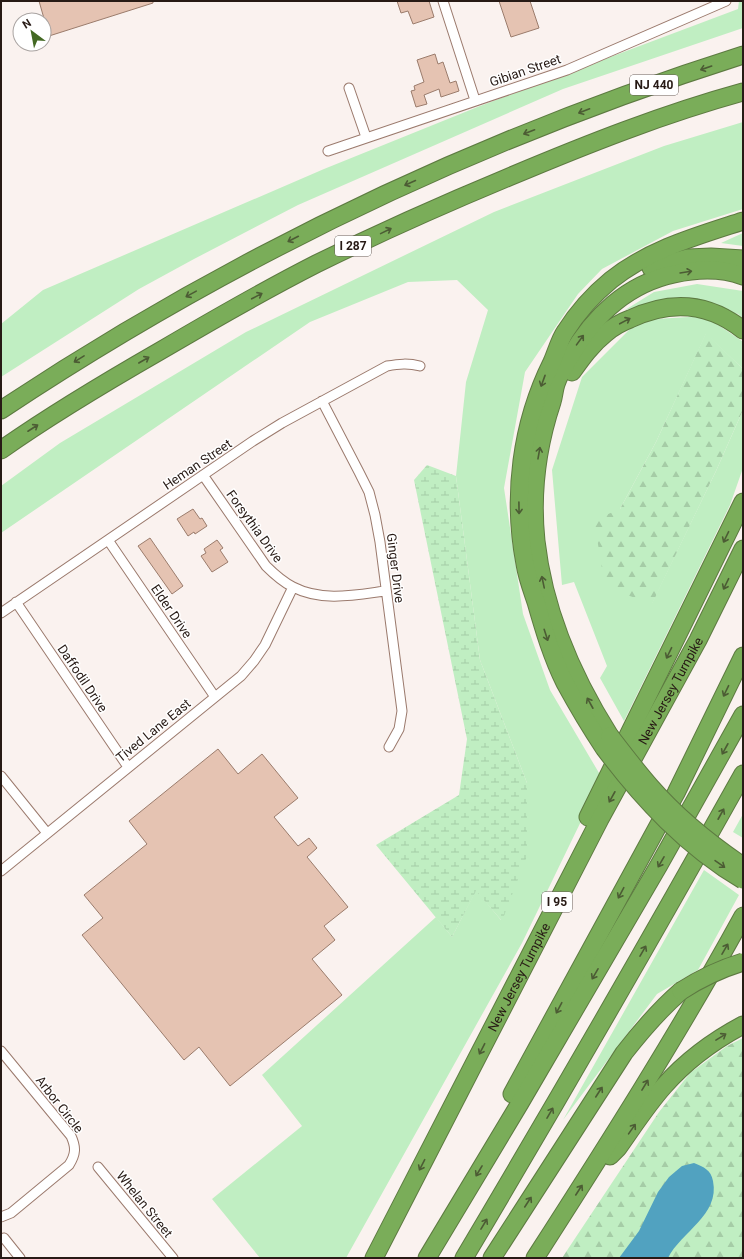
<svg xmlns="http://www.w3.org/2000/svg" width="744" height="1259" viewBox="0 0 744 1259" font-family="Roboto,sans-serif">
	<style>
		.grass { fill: #c0eec2 }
		.forest { fill: url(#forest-firs) }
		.wetland { fill: url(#wetland-marsh) }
		.water { fill: #51a2c0 }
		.building { fill: #e5c3b2; stroke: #9b7c6c }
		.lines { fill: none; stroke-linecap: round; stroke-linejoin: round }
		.street-casing { stroke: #9b7a6d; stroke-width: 11 }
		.highway-casing { stroke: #5d7a41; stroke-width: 19 }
		.street { stroke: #fff; stroke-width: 9 }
		.highway { stroke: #7aad59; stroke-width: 17 }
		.highway-bridge-casing { stroke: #5d7a41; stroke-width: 19; stroke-linecap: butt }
		.highway-bridge { stroke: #7aad59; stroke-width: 17 }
		.oneway { stroke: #4c5c34 }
		.labels { text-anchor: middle; stroke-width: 3; stroke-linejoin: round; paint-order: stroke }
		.shield { fill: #fff; stroke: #685f5b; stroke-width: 1 }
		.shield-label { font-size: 12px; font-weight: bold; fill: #271a15 }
		.street-label { font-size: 13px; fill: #271a15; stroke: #fff }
	</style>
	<defs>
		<pattern id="forest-firs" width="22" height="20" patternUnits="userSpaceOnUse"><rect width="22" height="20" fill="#c0eec2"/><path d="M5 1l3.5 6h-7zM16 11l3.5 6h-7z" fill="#a5cca6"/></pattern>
		<pattern id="wetland-marsh" width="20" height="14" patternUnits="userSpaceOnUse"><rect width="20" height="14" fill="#c0eec2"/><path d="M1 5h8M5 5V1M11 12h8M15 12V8" fill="none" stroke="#a5cca6"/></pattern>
	</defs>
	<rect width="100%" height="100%" fill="#faf2ef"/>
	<path class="grass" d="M739 1H743V28L563 89 298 205 194 259 139 289 1 377V324L43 290 324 169 480 106 738 9Z
		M743 122V209L673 231 602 269 578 294 525 372 504 488 523 614 550 690 602 778 522 943 346 1258H260L212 1199 302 1126 262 1075 436 917 452 937 476 890 501 920 527 783 480 660 456 476 466 382 488 310 457 280 408 282 310 322 1 533V486L60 443 246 332 494 212 664 146Z
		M743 233V246L721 243Z
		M697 284 743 291V319L738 314 687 300 625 310 654 292Z
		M705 316 742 341 743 369 706 334 656 442 620 509 652 603 716 471 743 410V468L730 505 624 721 600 678 607 666 574 582 562 585 552 470 582 377 639 320Z
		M743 814V838L733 832Z
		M704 870 739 895 698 970 657 994 563 1120Z"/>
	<path class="forest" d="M706 333 743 369V410L716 471 652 604 605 587 594 520 620 509 656 442Z
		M743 1038V1258H562L659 1112 690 1073 727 1046Z"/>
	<path class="wetland" d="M427 465 456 476 480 660 527 783V856L502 921 476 891 452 937 376 845 459 795 467 739 414 480Z"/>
	<path class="water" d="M694 1163C704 1167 711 1170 713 1181 720 1215 681 1232 668 1258H619L639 1231 658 1192 669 1177 682 1166Z"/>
	<path class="building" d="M39 1H153V3L49 36Z
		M397 1H429L434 17 413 24 408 11 401 13Z
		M499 1H530L539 28 511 37Z
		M435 54 438 64 443 62 450 83 456 81 459 91 441 97 439 89 424 95 427 104 416 107 411 91 415 90 414 86 424 82 417 60Z
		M193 509 200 519 202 518 207 526 195 534 194 532 188 536 177 519Z
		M150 538 183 586 172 594 138 546Z
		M217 540 223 548 220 550 228 562 212 572 201 556 206 553 204 549Z
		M218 749 238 774 262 754 298 798 274 817 298 846 309 838 317 848 307 857 348 907 324 926 335 940 312 959 342 995 230 1086 199 1047 184 1060 82 935 103 918 84 895 147 844 129 821Z"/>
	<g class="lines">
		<defs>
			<path id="street" d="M443 1 475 100
				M349 88 366 137
				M328 151 567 70 726 1
				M322 401 359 472 369 492 375 515 380 542 402 711 399 729 389 747
				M203 475 266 566C274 574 283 582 293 587 322 602 355 595 385 591
				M108 540 215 697
				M16 602 128 767
				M1 613 253 441 282 423 387 366C399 364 408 363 420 366
				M1 776 47 833
				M1 871 241 676 254 661 265 645 293 587
				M1 1051 71 1136C76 1147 76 1154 69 1165L11 1213 1 1217
				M98 1167 173 1258
				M4 1238 20 1258"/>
			<g id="highway">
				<path d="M651 268 688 258 711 257 743 259"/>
				<path d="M572 372C582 358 592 344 606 333 613 327 622 322 630 319 670 300 708 302 743 330"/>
				<path d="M1 410C230 258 481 138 743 55"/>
				<path d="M1 450C52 414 106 382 160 351 211 321 263 291 316 264 379 233 444 204 509 177 585 145 663 114 743 92"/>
				<path d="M610 736C572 676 544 612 536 541 531 493 537 447 552 402 554 396 554 390 556 384 559 375 565 365 570 357 593 317 627 284 674 274 696 269 721 268 743 276"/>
				<path d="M604 748C590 727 577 705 565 683 552 657 544 630 536 602 532 590 527 577 525 564 512 496 521 424 552 362 556 353 560 339 565 332 577 313 594 294 611 280 650 249 697 236 743 221"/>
				<path d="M588 817 743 502"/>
				<path d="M512 1094 676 793 743 656"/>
				<path d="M610 1156 618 1148C633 1127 647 1105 664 1086 686 1061 713 1041 743 1025"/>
				<path id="s1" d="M374 1258 600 819 698 640 743 549"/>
				<path d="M427 1258 520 1103 659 865 743 715"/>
				<path d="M464 1258C559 1098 652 937 743 774"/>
				<path d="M492 1258 624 1053C642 1030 659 1010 681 991"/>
				<path d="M535 1258C607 1146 679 1033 743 916"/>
			</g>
		</defs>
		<use href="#street" class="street-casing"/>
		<use href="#highway" class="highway-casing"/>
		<use href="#street" class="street"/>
		<use href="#highway" class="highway"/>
		<defs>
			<path id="highway-bridge" d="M610 736C623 753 636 770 650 786 677 817 709 843 743 866
				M604 748C643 800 687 847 743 880
				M681 991C701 978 720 969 743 962"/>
		</defs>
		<use href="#highway-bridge" class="highway-bridge-casing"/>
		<use href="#highway-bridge" class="highway-bridge"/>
	</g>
	<defs><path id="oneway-shaft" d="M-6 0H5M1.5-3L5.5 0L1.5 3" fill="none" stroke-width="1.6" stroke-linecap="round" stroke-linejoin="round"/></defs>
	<g class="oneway">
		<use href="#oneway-shaft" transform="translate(706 68) rotate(161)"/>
		<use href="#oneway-shaft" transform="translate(584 111) rotate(159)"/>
		<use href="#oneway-shaft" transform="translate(529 132) rotate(159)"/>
		<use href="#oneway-shaft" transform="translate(410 183) rotate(156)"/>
		<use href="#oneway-shaft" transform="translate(386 231) rotate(-26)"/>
		<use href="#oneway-shaft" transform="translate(293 239) rotate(153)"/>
		<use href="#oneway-shaft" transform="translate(686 272) rotate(-9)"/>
		<use href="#oneway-shaft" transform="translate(191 294) rotate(151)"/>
		<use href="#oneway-shaft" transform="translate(257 296) rotate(-28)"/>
		<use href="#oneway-shaft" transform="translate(625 321) rotate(-28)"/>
		<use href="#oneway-shaft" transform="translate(580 340) rotate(-54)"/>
		<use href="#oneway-shaft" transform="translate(79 359) rotate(148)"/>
		<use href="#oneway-shaft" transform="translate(144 360) rotate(-30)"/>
		<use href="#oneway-shaft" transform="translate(543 381) rotate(110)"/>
		<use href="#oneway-shaft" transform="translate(33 428) rotate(-33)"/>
		<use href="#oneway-shaft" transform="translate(539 453) rotate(-80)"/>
		<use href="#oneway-shaft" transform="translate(519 508) rotate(89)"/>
		<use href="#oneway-shaft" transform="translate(726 537) rotate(116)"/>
		<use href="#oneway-shaft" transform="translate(543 582) rotate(-102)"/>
		<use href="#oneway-shaft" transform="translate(726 584) rotate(116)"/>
		<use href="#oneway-shaft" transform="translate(546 635) rotate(72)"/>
		<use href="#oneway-shaft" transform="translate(669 653) rotate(116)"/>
		<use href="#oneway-shaft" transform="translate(726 691) rotate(116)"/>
		<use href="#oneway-shaft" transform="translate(590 703) rotate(-119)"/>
		<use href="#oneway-shaft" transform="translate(725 749) rotate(119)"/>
		<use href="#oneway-shaft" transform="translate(612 797) rotate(119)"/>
		<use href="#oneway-shaft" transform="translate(721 814) rotate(-61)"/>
		<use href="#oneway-shaft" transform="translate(661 862) rotate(120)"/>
		<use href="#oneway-shaft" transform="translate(720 864) rotate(35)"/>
		<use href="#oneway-shaft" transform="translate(621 893) rotate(118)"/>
		<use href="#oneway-shaft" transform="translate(725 949) rotate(-60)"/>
		<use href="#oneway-shaft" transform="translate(643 951) rotate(-60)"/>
		<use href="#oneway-shaft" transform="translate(595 974) rotate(120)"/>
		<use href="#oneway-shaft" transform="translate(559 1008) rotate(118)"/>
		<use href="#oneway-shaft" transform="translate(721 1037) rotate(-32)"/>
		<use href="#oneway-shaft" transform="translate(482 1049) rotate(117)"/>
		<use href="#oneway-shaft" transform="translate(645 1085) rotate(-59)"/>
		<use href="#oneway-shaft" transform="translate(599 1092) rotate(-57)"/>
		<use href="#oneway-shaft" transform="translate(550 1113) rotate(-60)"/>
		<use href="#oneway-shaft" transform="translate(632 1129) rotate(-55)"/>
		<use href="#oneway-shaft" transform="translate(422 1165) rotate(117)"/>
		<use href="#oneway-shaft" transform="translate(479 1171) rotate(121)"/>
		<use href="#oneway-shaft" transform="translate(579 1190) rotate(-57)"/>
		<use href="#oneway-shaft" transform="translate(528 1202) rotate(-57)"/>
		<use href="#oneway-shaft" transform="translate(484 1224) rotate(-59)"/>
	</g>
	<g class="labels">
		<g class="shield">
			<rect x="630" y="75" width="48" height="20" rx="3"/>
			<rect x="335" y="236" width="36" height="20" rx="3"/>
			<rect x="542" y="892" width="30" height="20" rx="3"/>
		</g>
		<g class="shield-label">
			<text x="654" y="89">NJ 440</text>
			<text x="353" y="250">I 287</text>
			<text x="557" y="906">I 95</text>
		</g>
		<g class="street-label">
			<text transform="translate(525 70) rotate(-19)" y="5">Gibian Street</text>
			<text transform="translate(197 464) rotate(-34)" y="5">Heman Street</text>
			<text transform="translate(255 526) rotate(54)" y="5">Forsythia Drive</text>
			<text transform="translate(396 568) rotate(83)" y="5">Ginger Drive</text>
			<text transform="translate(172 611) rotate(56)" y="5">Elder Drive</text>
			<text transform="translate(83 678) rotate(56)" y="5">Daffodil Drive</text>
			<text dy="5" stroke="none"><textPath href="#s1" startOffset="640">New Jersey Turnpike</textPath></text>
			<text transform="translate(153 730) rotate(-39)" y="5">Tived Lane East</text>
			<text dy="5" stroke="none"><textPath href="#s1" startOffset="316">New Jersey Turnpike</textPath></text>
			<text transform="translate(60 1104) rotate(52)" y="5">Arbor Circle</text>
			<text transform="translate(145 1204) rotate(51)" y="5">Whelan Street</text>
		</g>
	</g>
	<rect width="744" height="1259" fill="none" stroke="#271a15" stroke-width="4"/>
	<g transform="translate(32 32) rotate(328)"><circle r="19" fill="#ffffff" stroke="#a9a3a1"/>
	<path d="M0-3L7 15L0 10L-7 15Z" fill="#436923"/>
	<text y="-6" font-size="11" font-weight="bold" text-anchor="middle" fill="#271a15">N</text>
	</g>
</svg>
